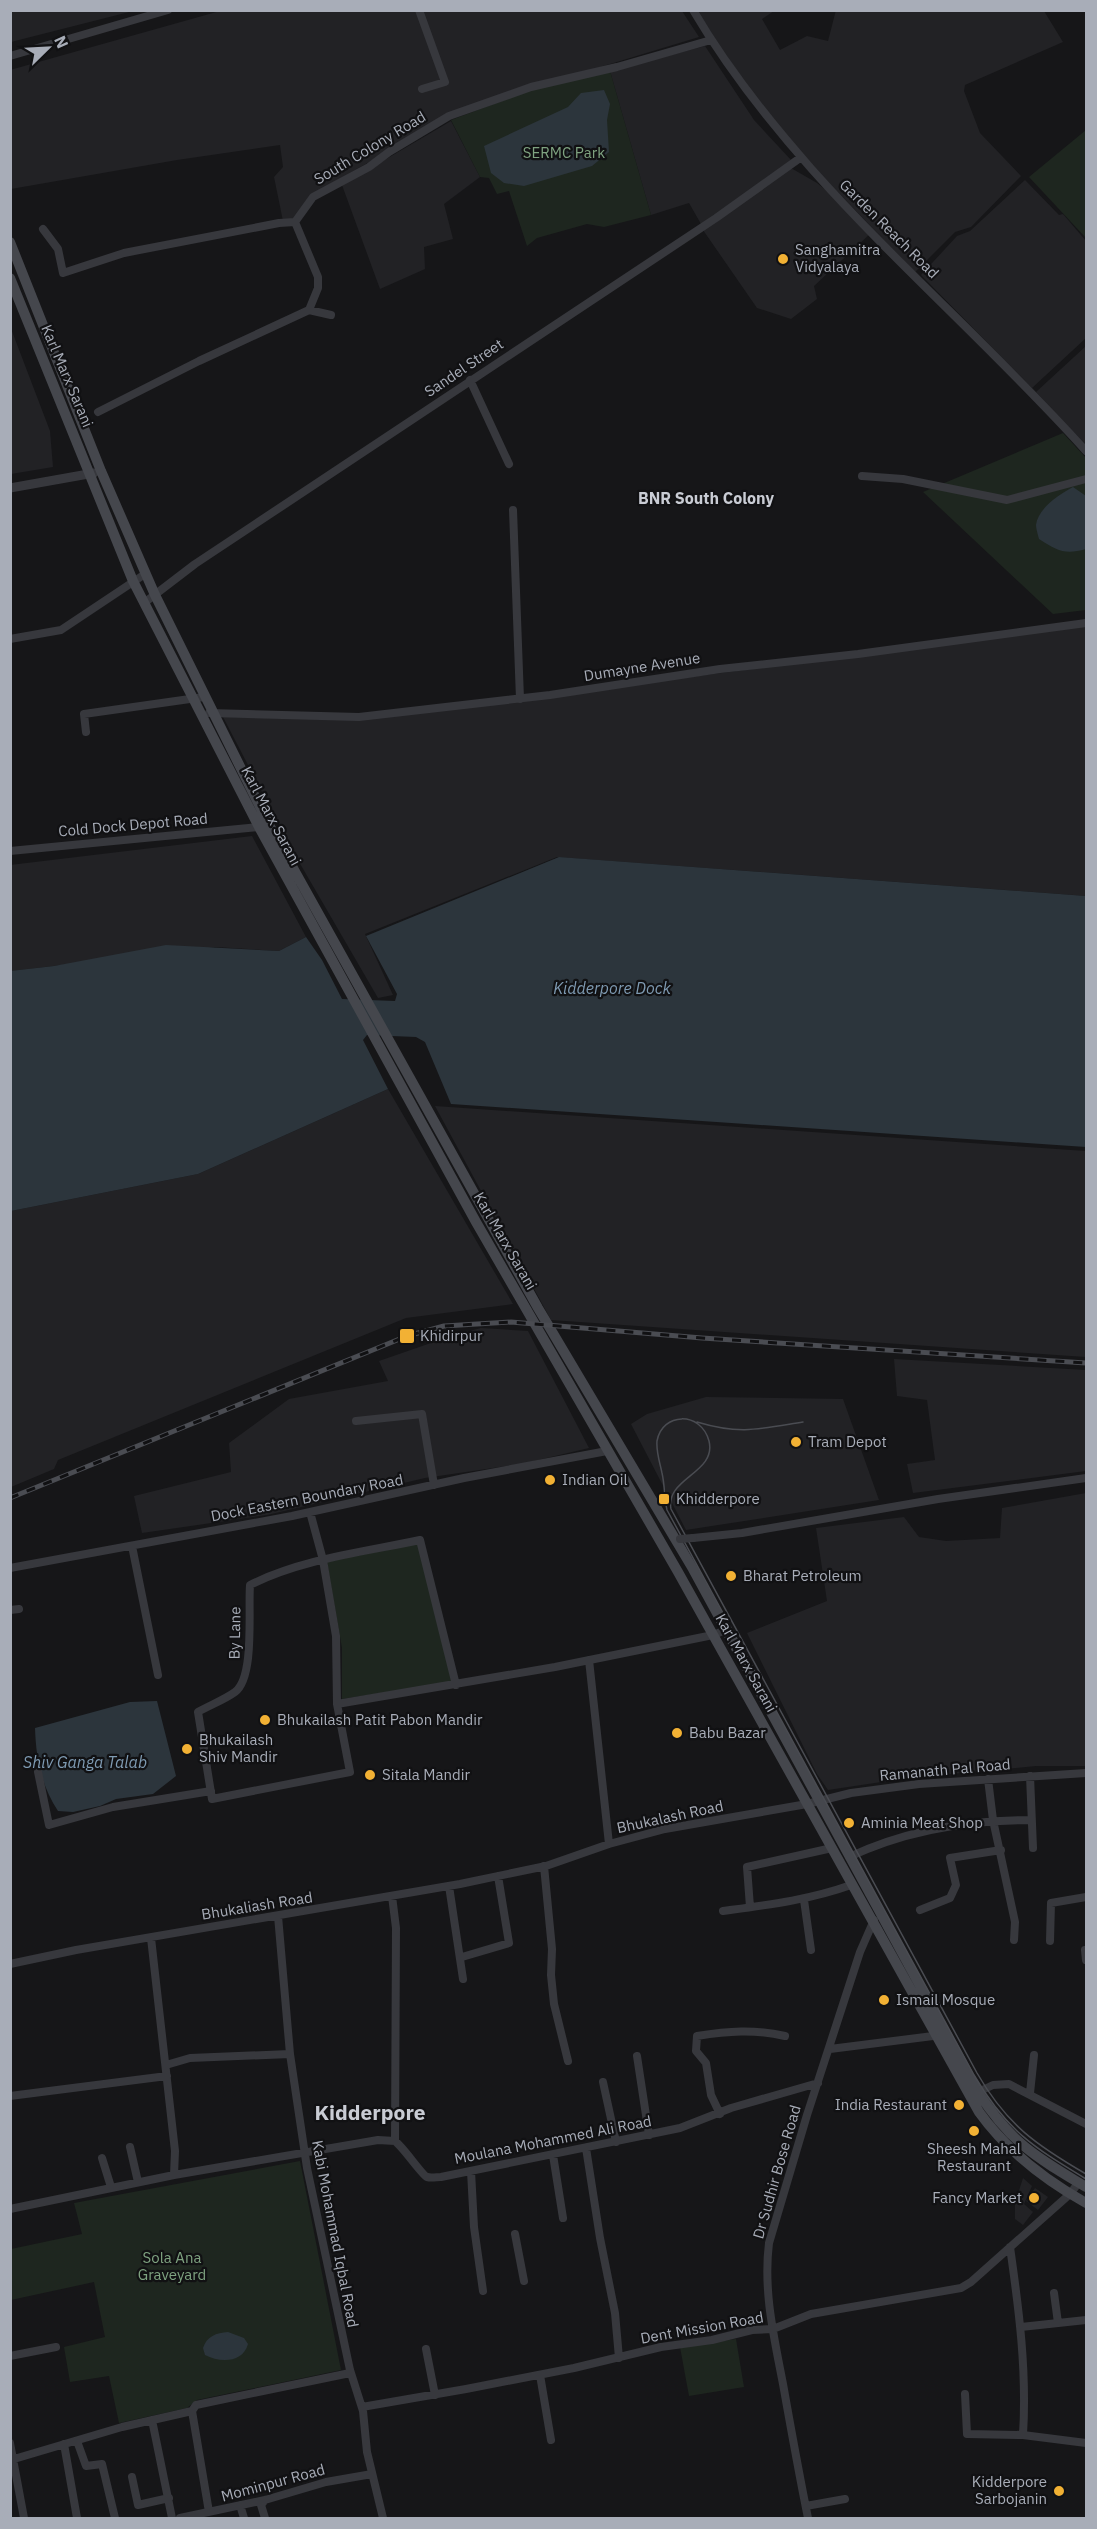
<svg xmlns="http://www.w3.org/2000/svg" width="1097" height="2529" viewBox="0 0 1097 2529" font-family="'IBM Plex Sans',sans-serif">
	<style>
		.built { fill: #222225 }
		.green { fill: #1e261f }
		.water { fill: #2c353c }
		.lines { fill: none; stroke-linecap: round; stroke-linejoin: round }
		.minor { stroke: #37383d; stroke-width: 8 }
		.tertiary { stroke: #37383d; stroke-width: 9 }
		.secondary { stroke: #45474d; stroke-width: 10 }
		.tram { stroke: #4a4c52; stroke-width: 1.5 }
		.rail-casing { stroke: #4a4c52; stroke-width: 5 }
		.rail { stroke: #111113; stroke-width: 3; stroke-dasharray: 9; stroke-linecap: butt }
		.minor-bridge { stroke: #37383d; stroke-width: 8 }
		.poi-dot { fill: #f2b134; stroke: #111113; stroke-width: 2 }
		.labels { text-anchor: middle; stroke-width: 4.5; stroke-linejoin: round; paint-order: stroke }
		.street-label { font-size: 15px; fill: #a8adb8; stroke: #111113 }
		.park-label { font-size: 15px; fill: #7fa381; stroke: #111113 }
		.poi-label { font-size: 15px; fill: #a8adb8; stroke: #111113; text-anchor: start }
		.neighbourhood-label { font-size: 16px; font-weight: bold; fill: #c9ccd4; stroke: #111113 }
		.water-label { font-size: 16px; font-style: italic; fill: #7f9bb3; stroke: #111113 }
		.district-label { font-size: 21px; font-weight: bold; fill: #c9ccd4; stroke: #111113 }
	</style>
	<rect width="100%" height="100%" fill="#161618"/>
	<path class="built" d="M11 10H133V11L11 42Z
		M836 10 1044 11 1063 42 965 85 964 91 980 133 1021 176 971 227 955 232 915 272 830 184 759 104 697 11H774L762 19 780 50 807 36 828 41Z
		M220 11H682L699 37 449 113 371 161 311 195 295 219 283 221 274 177 283 167 280 145 177 160 11 189 10 70Z
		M705 46 754 120 791 160 701 224 689 203 651 215 610 71Z
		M451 121 480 177 444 204 453 239 424 247 425 269 380 289 342 185Z
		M791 168 817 183 833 196 871 233 814 286 817 299 791 319 757 308 703 230Z
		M1025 180 1059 215 1063 214 1086 241V338L1032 388 921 275 957 236 970 231Z
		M10 326 50 431 53 467 11 474Z
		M1086 346V445L1036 392Z
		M1086 626V896L557 857 365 934 393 995 378 998 295 855 223 717 357 720Z
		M252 836 306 937 279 951 215 947 11 971 10 865Z
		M388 1089 513 1304 406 1318 58 1460 54 1469 11 1487V1211L198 1174Z
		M435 1106 1086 1151V1357L551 1320Z
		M481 1328 528 1331 589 1448 521 1464 425 1478 267 1515 142 1533 134 1496 231 1472 229 1443 289 1399 388 1381 379 1361 451 1336Z
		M894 1359 1086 1370V1471L913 1493 907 1464 935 1460 927 1400 897 1396Z
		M706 1397 843 1399 879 1500 686 1530 631 1424 647 1414Z
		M1086 1493V1766H1036L908 1778 828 1790 817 1774 747 1633 827 1601 816 1528 904 1517 919 1537 946 1541 1000 1538 1002 1508Z
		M1023 2178 1032 2186 1024 2204 1033 2212 1023 2225 1015 2219V2203Z
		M1035 2188 1048 2197 1038 2210 1026 2201Z"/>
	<path class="green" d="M610 71 651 215 604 227 587 224 537 238 527 246 509 191 497 194 489 178 480 177 451 120 531 90Z
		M1086 130V238L1029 177Z
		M1063 433 1086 458V610L1053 614 923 492Z
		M418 1543 452 1682 342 1699V1648L327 1562Z
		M300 2161 341 2370 197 2400 187 2408 119 2423 109 2376 70 2382 64 2347 105 2337 94 2282 11 2300V2249L82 2234 74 2203Z
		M736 2339 744 2387 689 2396 680 2347Z"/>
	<path class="water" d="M604 90 610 104 607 120 609 152 592 166 524 186 504 183 491 173 484 146 568 107 581 93Z
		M1073 487 1086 496V549C1065 555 1058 551 1039 539 1038 535 1036 529 1036 525 1038 508 1060 494 1073 487Z
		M559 857 1086 896V1147L451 1104 425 1042 416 1037 367 1035 363 1040 388 1089 198 1174 11 1211 10 971 54 966 166 945 279 951 306 937 322 960 342 999 395 1001 397 994 366 936Z
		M157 1701 176 1776 153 1794 116 1799 100 1806 73 1812 58 1811C41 1785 36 1758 35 1728L130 1702Z
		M228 2332 244 2338 248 2344C243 2363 220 2363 205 2355L203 2348C207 2336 216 2333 228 2332Z"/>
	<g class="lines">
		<path class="minor" d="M419 10 445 82 422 89
			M693 10C794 181 955 305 1086 451
			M10 56 168 10
			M295 222 318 277V288L309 310
			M43 229 58 249 63 273 124 253 279 223 295 222 313 197 369 167 389 152 449 116 531 87 617 67 711 40
			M470 380 509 464
			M98 412 199 361 309 310 331 315
			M862 476 903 479 1007 500 1086 479
			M513 510 520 699
			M144 603 195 564 716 218 800 158
			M10 639 61 630 145 574
			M209 713 359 717 550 695 720 669 858 654 1086 623
			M86 732 84 714 204 697
			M10 851 259 827
			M356 1421 422 1414 434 1485
			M310 1512 323 1560 336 1636 337 1704 350 1772 212 1799 198 1712C210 1705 224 1700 235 1692 255 1677 248 1610 250 1585 302 1559 364 1552 420 1540L456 1685
			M693 1538 742 1533 938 1499 1086 1478
			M132 1546 158 1675
			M10 1568 292 1516 464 1478 607 1451
			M10 1610 19 1609
			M589 1660 609 1844
			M337 1704 555 1667 713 1635 726 1630
			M38 1772 49 1825 113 1807 211 1791
			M1030 1776 1033 1848
			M988 1779 993 1820 1015 1922 1014 1940
			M849 1857C906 1830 969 1820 1031 1820
			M544 1866 552 1949 551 1975 554 2004 568 2061
			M449 1886 463 1979
			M392 1896 396 1928 395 2141
			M804 1900 811 1950
			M750 1907 747 1867 832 1848
			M920 1910 950 1898 956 1885 950 1858 1001 1850
			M723 1911C767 1905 809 1900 851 1885
			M278 1916 290 2054 307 2168 350 2370 363 2411 367 2452 383 2518
			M151 1938 175 2151 174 2175
			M1050 1941 1051 1903 1086 1897
			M1085 1950 1086 1960
			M462 1957 509 1943 498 1876
			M10 1964 76 1950 460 1884 546 1866 609 1844 665 1829 807 1804 851 1793 919 1784 1086 1773
			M830 2049 941 2035
			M637 2056 649 2135
			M166 2065 190 2058 290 2054
			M603 2082 616 2142
			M1030 2093 1034 2055
			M974 2094 993 2085 1009 2084 1086 2124
			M10 2096 167 2076
			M720 2114 711 2095 706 2063 696 2051 697 2036C728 2031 754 2029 785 2036
			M130 2147 138 2182
			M586 2148 600 2238 615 2313 619 2358
			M553 2155 563 2218
			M102 2158 111 2187
			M471 2171 474 2227 483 2291
			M10 2209 174 2175 378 2140 395 2141C404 2148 422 2175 427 2177 431 2178 437 2177 441 2177L680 2128 731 2108 818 2083
			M515 2234 524 2281
			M1010 2247C1019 2310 1027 2371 1023 2435
			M1054 2293 1058 2323
			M1021 2327 1086 2320
			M426 2349 435 2395
			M10 2356 56 2347
			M540 2375 551 2440
			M965 2394 967 2434 1023 2435 1086 2443
			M362 2407 466 2389 574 2368 661 2347 712 2340 752 2330 773 2329 811 2314 961 2288 971 2282 1070 2194 1079 2182
			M192 2411 209 2512
			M152 2420 172 2518
			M77 2441 86 2466 102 2464 115 2518
			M10 2443 24 2518
			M64 2444 77 2518
			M14 2459 122 2427 192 2411 196 2405 350 2373
			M132 2477 138 2505 169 2498
			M265 2500 261 2505 265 2518
			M240 2505 244 2518
			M806 2506 845 2499
			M180 2518 265 2500 326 2482 372 2474
			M808 2518C799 2474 791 2429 783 2384 774 2337 763 2291 769 2243L807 2115 860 1952 874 1920"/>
		<path class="tertiary" d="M10 488 94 473"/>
		<path class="secondary" d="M10 242 101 471 155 595 269 825 538 1308 693 1569 978 2092C1011 2143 1036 2157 1086 2187
			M10 278 133 581 259 827 476 1222 678 1572 979 2112C1007 2151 1045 2180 1086 2203"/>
		<path class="tram" d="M697 1422C740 1435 760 1429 803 1422
			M1086 2174C1036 2145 1007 2125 977 2073L671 1509C665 1478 717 1473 709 1441 701 1411 662 1412 657 1441 656 1452 660 1463 662 1473 665 1486 664 1497 667 1510L974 2075C1006 2130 1033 2147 1086 2179"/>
		<defs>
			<path id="rail" d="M10 1498 407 1336 444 1326 511 1322 702 1338 1086 1363"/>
		</defs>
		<use href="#rail" class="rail-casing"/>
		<use href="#rail" class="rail"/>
		<path class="minor-bridge" d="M680 1539 693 1538"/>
	</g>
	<g class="poi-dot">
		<circle cx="783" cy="259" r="6"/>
		<rect x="399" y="1328" width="16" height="16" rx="3"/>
		<circle cx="796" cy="1442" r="6"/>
		<circle cx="550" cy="1480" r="6"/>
		<rect x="658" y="1493" width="12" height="12" rx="3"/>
		<circle cx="731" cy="1576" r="6"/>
		<circle cx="265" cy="1720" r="6"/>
		<circle cx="677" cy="1733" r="6"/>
		<circle cx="187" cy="1749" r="6"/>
		<circle cx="370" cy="1775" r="6"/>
		<circle cx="849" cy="1823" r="6"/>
		<circle cx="884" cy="2000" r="6"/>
		<circle cx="959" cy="2105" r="6"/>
		<circle cx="974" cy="2131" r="6"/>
		<circle cx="1034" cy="2198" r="6"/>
		<circle cx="1059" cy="2491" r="6"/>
	</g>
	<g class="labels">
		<g class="street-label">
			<text transform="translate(370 148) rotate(-31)" y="5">South Colony Road</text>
			<text transform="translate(889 229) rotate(45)" y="5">Garden Reach Road</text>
			<text transform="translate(464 368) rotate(-34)" y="5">Sandel Street</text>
			<text transform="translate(67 376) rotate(67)" y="5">Karl Marx Sarani</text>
			<text transform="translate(642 667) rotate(-9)" y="5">Dumayne Avenue</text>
			<text transform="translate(271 816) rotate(62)" y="5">Karl Marx Sarani</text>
			<text transform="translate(133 825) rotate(-5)" y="5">Cold Dock Depot Road</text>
			<text transform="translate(505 1241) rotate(60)" y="5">Karl Marx Sarani</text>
			<text transform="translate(307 1498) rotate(-11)" y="5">Dock Eastern Boundary Road</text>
			<text transform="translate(235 1633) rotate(-89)" y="5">By Lane</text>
			<text transform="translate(746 1663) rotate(61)" y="5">Karl Marx Sarani</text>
			<text transform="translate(945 1770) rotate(-5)" y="5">Ramanath Pal Road</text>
			<text transform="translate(670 1817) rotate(-12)" y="5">Bhukalash Road</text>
			<text transform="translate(257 1906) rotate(-9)" y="5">Bhukaliash Road</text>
			<text transform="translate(553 2140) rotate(-11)" y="5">Moulana Mohammed Ali Road</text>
			<text transform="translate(777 2172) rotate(-74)" y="5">Dr Sudhir Bose Road</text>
			<text transform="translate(335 2234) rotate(79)" y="5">Kabi Mohammad Iqbal Road</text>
			<text transform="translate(702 2328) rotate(-10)" y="5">Dent Mission Road</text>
			<text transform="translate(273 2483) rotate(-15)" y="5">Mominpur Road</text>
		</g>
		<g class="park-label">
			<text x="564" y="158">SERMC Park</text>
			<text x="172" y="2263">Sola Ana<tspan x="172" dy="17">Graveyard</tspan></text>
		</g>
		<g class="poi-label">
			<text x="795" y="255">Sanghamitra<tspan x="795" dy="17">Vidyalaya</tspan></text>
			<text x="420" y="1341">Khidirpur</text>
			<text x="808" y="1447">Tram Depot</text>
			<text x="562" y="1485">Indian Oil</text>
			<text x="676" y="1504">Khidderpore</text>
			<text x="743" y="1581">Bharat Petroleum</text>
			<text x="277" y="1725">Bhukailash Patit Pabon Mandir</text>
			<text x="689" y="1738">Babu Bazar</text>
			<text x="199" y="1745">Bhukailash<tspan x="199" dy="17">Shiv Mandir</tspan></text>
			<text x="382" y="1780">Sitala Mandir</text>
			<text x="861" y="1828">Aminia Meat Shop</text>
			<text x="896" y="2005">Ismail Mosque</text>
			<text x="947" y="2110" text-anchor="end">India Restaurant</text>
			<text x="974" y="2154" text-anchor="middle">Sheesh Mahal<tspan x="974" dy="17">Restaurant</tspan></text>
			<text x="1022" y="2203" text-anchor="end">Fancy Market</text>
			<text x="1047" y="2487" text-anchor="end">Kidderpore<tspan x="1047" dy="17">Sarbojanin</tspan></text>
		</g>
		<g class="neighbourhood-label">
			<text x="706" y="504">BNR South Colony</text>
		</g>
		<g class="water-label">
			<text x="612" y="994">Kidderpore Dock</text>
			<text x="85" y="1768">Shiv Ganga Talab</text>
		</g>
		<g class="district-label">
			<text x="370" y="2120">Kidderpore</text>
		</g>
	</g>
	<rect width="1097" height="2529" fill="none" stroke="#a8adb8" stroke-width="24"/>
	<g transform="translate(48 48) rotate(66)" stroke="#111113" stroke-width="4.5" paint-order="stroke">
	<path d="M0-4.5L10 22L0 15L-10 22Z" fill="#a8adb8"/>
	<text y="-9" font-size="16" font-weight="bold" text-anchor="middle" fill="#a8adb8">N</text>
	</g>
</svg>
